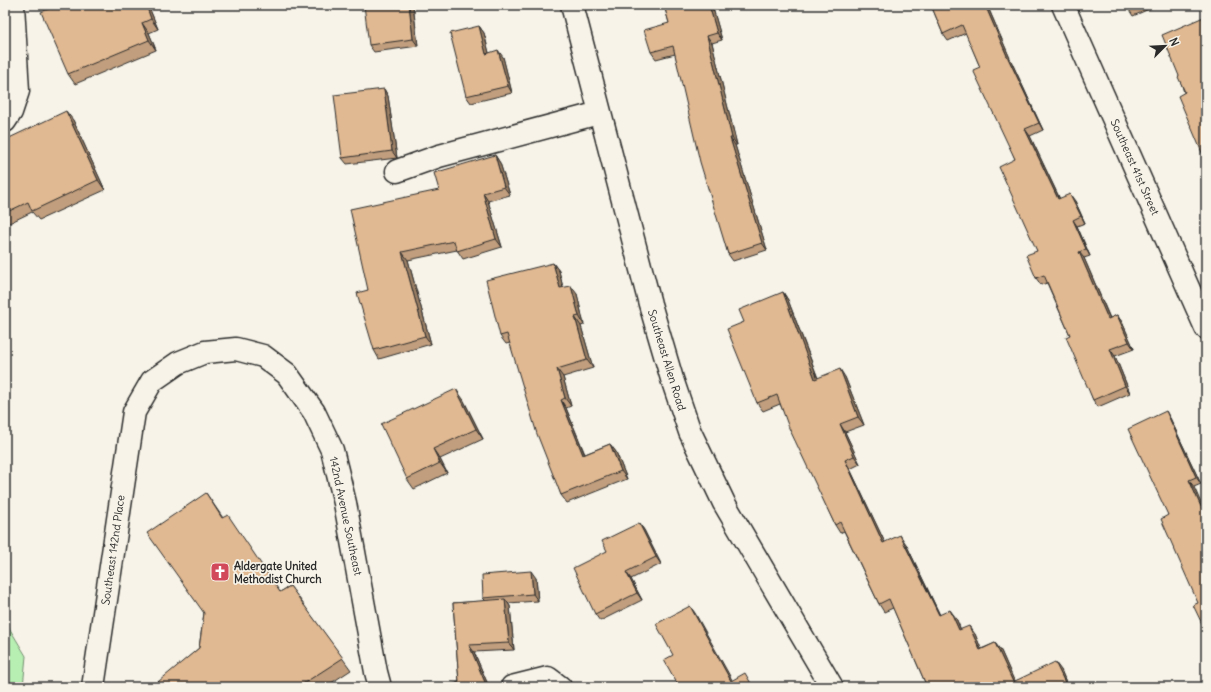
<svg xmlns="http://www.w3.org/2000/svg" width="1211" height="692" viewBox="0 0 1211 692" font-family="Delius,sans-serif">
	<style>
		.green { fill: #b7efb2; stroke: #718d6e }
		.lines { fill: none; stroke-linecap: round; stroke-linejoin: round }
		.minor-casing { stroke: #2b2b2b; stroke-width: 25 }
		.minor { stroke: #f7f3e8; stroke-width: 22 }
		.wall { fill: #c19e7d; stroke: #2b2b2b }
		.shaded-wall { fill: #9d8166; stroke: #2b2b2b }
		.building { fill: #e0b891; stroke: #2b2b2b }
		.labels { text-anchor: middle; stroke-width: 3.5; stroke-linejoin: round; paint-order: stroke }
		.street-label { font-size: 11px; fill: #2b2b2b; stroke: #f7f3e8 }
		.poi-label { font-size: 11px; font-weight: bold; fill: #2b2b2b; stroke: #f7f3e8; text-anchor: start }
	</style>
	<rect width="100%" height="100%" fill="#f7f3e8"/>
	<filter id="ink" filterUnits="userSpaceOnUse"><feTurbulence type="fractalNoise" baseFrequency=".025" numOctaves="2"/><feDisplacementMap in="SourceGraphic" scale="8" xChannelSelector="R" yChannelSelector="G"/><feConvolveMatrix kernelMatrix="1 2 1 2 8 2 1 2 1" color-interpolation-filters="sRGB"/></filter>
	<g filter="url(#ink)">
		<path class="green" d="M5 621 26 656 23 687H5Z"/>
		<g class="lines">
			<defs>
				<path id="minor" d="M572 5 650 304 672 379 690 432 724 503 832 687
					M1063 5 1206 328
					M5 121 11 112 18 91 13 5
					M397 171 439 156 599 113
					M93 687 134 412 152 381 178 363 205 352 236 349 263 356 287 374 314 412 332 450 345 503 376 672 380 687
					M512 687 548 678 560 687"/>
			</defs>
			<use href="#minor" class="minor-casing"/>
			<use href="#minor" class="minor"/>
		</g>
		<path class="wall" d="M148 5 158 29 149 33 156 50 75 84 68 74Z
			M413 5 418 46 374 52 369 45Z
			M664 5H712L722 40 712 43 737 145H735L767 250 733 261 728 254 675 54 656 59 651 52 669 23Z
			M931 5H987L1012 63 1043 130 1030 136 1060 199 1075 201 1085 223 1077 226 1090 256 1084 258 1110 318 1117 315 1122 322 1134 349 1115 356 1130 393 1098 407 1093 400 1070 335 1047 283 1041 285 1036 278 1037 251 1015 159 980 67 966 33 948 41 943 34Z
			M1126 5H1155L1156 6 1133 16Z
			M1206 16V159L1203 155 1179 76Z
			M479 26 484 33 489 53 503 57 512 93 471 103 466 96Z
			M384 89 388 96 397 158 347 164 342 158Z
			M73 120 105 190 39 220 32 212 5 225V140Z
			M495 155 500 163 510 195 488 201 502 247 463 259 457 250 408 260 431 344 379 359 374 350 368 290 439 190Z
			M553 263 559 271 563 288 577 294 584 325 581 326 593 368 563 377 571 406 566 408 585 454 610 444 616 452 627 479 567 503 561 495 510 343 506 344 500 336Z
			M783 292 788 300 818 378 845 377 864 425 845 432 860 464 850 469 885 543 906 544 940 615 956 618 961 630 975 634 981 649 995 643 1001 651 1014 681 1061 670 1068 687H927L893 608 884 612 879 604 844 531 840 533 835 525 780 404 763 411 757 403 744 322Z
			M463 399 483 439 440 459 447 473 414 489 407 479Z
			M1170 418 1201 484 1194 487 1168 515Z
			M206 493 223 518 280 592 290 586 351 670 325 687H154L199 648 204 613Z
			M639 523 644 530 661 564 631 579 642 600 600 621 595 614 607 551Z
			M536 578 538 601 508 603 510 606 514 650 474 652 489 687H447L459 682 453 603 486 601 483 598Z"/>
		<path class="shaded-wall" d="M146 5H148L158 29 151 19Z
			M409 5H413L418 46 413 39Z
			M709 5H712L722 40 717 33Z
			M985 5H987L1012 63 1043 130 1039 123 1007 56Z
			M142 23 149 33 156 50 149 40Z
			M479 26 484 33 491 61 486 54Z
			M707 36 712 43 737 145 732 138Z
			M498 50 503 57 512 93 508 86Z
			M384 89 388 96 397 158 392 151Z
			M66 111 73 120 105 190 98 180Z
			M1025 129 1030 136 1063 206 1058 199Z
			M730 138 735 145 767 250 762 243Z
			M495 155 500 163 510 195 504 187Z
			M483 193 488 201 502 247 496 239Z
			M1070 194 1075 201 1085 223 1081 216Z
			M1073 220 1077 226 1090 256 1086 249Z
			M402 252 408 260 431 344 425 336Z
			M1079 252 1084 258 1113 326 1108 319Z
			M553 263 559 271 565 296 560 288Z
			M571 286 577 294 584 325 579 316Z
			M783 292 788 300 821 387 815 379Z
			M1117 315 1122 322 1134 349 1129 342Z
			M575 317 581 326 593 368 587 360Z
			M1110 349 1115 356 1130 393 1125 386Z
			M557 369 563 377 571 406 565 398Z
			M840 369 845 377 864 425 858 417Z
			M456 389 463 399 483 439 476 429Z
			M561 400 566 408 588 463 583 455Z
			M1166 411 1170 418 1201 484 1196 477Z
			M840 424 845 432 860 464 854 456Z
			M610 444 616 452 627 479 621 471Z
			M433 449 440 459 447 473 440 463Z
			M845 460 850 469 889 551 883 543Z
			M1189 480 1194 487 1206 514V518Z
			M639 523 644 530 661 564 656 557Z
			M900 535 906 544 944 624 939 615Z
			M531 571 536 578 538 601 533 594Z
			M626 572 631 579 642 600 637 593Z
			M505 599 510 606 514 650 509 643Z
			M690 606 695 613 736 687 731 681Z
			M950 610 956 618 964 638 959 630Z
			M969 626 975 634 985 658 980 650Z
			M995 643 1001 651 1017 687 1013 682Z
			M469 645 474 652 489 687H487Z
			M1055 662 1061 670 1068 687H1067Z"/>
		<path class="building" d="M58 5H146L151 19 142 23 149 40 68 74 41 12Z
			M364 5H409L413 39 369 45Z
			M664 5H709L717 33 707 36 732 138H730L762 243 728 254 700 162 673 46 651 52 644 30 669 23Z
			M931 5H985L1007 56 1039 123 1025 129 1058 199 1070 194 1081 216 1073 220 1086 249 1079 252 1108 319 1117 315 1129 342 1110 349 1125 386 1093 400 1066 337 1070 335 1044 275 1036 278 1026 255 1037 251 999 167 1015 159 973 70 980 67 962 25 943 34Z
			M1126 5H1133L1127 8Z
			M1206 16V154L1203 155 1178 96 1185 92 1178 77 1179 76 1162 35Z
			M479 26 486 54 498 50 508 86 466 96 450 33Z
			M384 89 392 151 342 158 334 95Z
			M66 111 98 180 32 211 28 202 5 213V140Z
			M495 155 504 187 483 193 496 239 457 251 454 241 402 252 425 336 374 350 357 293 368 290 350 209 439 190 434 173Z
			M553 263 560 288 571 286 579 316 575 317 587 360 557 369 565 398 561 400 583 455 610 444 621 471 561 495 537 434 507 334 500 336 486 280Z
			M783 292 815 379 840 369 858 417 840 424 854 456 845 460 883 543 900 535 939 615 950 610 959 630 969 626 980 650 995 643 1013 682 1055 662 1067 687H927L889 599 879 604 840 522 835 525 789 428 777 395 757 403 727 329 744 322 739 310Z
			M456 389 476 429 433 449 440 463 407 479 381 424Z
			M1166 411 1196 477 1189 480 1206 518V632L1193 605 1198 603 1161 519 1168 515 1128 429Z
			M206 493 222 518 228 515 280 592 290 586 343 658 298 687H154L153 686 199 648 204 613 147 533Z
			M639 523 656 557 626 572 637 593 595 614 573 568 607 551 602 541Z
			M531 571 533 594 483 598 482 575Z
			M505 599 509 643 469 645 487 687H447L459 682 453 603Z
			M690 606 731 681 745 673 753 687H679L664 660 673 655 656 624Z"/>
	</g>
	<defs>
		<symbol id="church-square" viewBox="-11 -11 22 22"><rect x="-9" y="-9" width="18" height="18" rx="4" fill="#d1495b" stroke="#f7f3e8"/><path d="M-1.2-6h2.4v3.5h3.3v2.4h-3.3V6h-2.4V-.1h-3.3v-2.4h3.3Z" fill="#fff"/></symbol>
	</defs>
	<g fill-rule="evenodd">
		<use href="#church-square" x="209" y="561" width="22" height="22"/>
	</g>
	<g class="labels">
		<g class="street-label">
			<text transform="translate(1135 167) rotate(66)" y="4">Southeast 41st Street</text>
			<text transform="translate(667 360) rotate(73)" y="4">Southeast Allen Road</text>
			<text transform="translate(346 516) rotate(78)" y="4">142nd Avenue Southeast</text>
			<text transform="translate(113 550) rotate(-82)" y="4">Southeast 142nd Place</text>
		</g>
		<g class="poi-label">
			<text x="234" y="570">Aldergate United<tspan x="234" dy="13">Methodist Church</tspan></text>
		</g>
	</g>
	<rect width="1211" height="692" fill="none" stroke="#f7f3e8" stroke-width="20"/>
	<rect x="10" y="10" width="1191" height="672" fill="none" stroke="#2b2b2b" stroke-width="1.5" filter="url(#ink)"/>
	<g transform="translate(1165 46) rotate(66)" stroke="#f7f3e8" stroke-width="3" paint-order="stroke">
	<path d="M0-3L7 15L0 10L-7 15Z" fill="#2b2b2b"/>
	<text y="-6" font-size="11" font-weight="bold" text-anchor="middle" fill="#2b2b2b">N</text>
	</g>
</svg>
